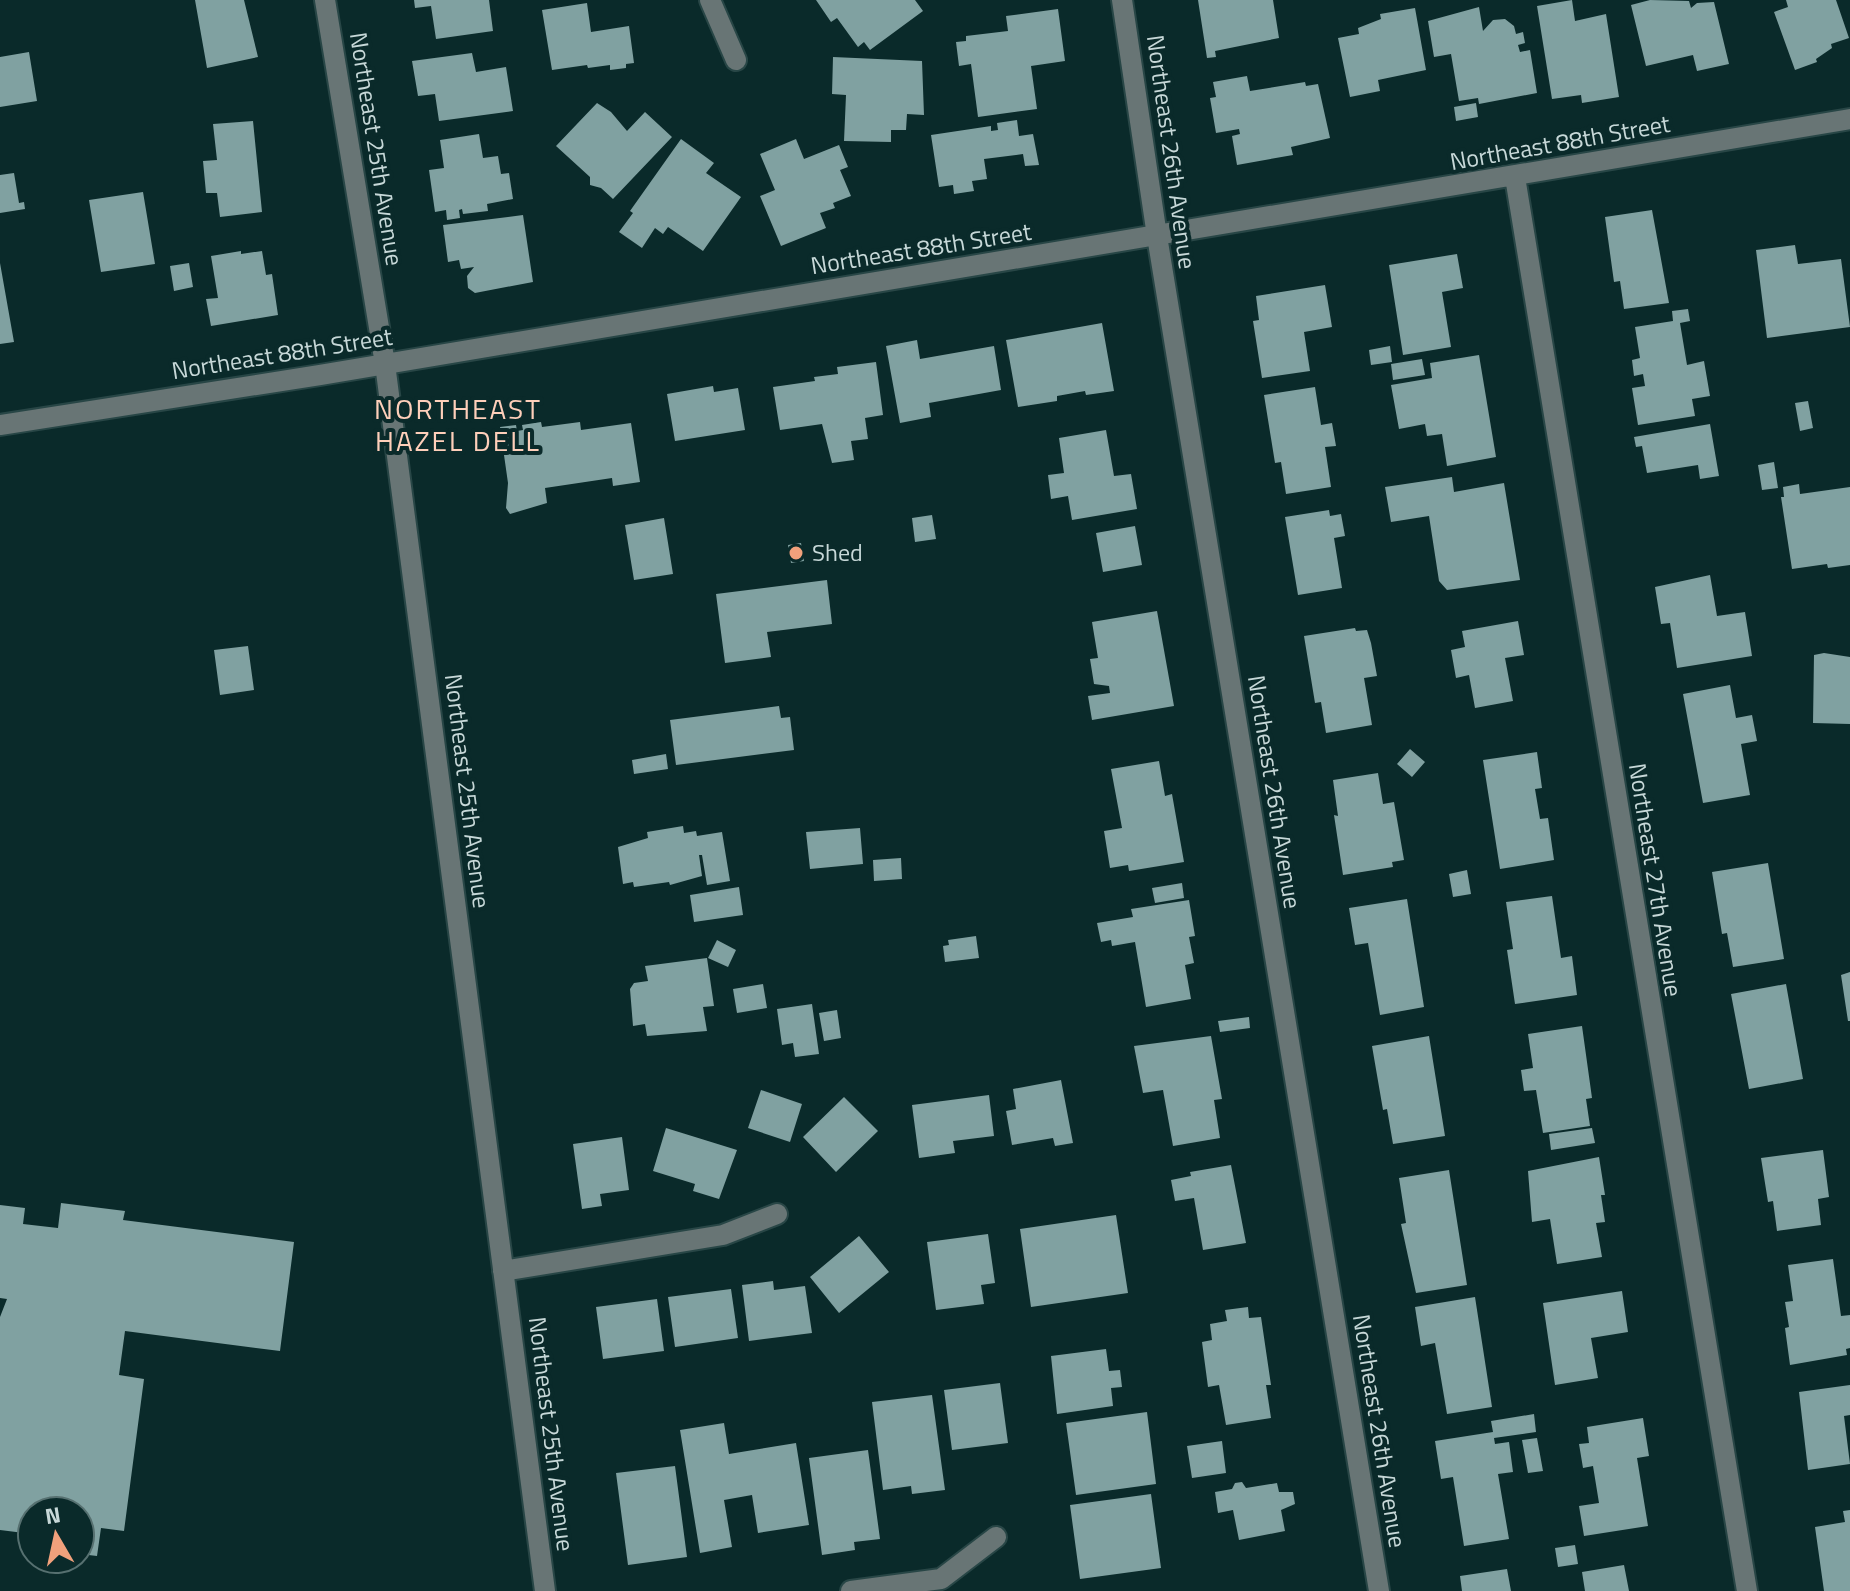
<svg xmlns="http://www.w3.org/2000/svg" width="1850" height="1591" viewBox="0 0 1850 1591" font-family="'Titillium Web',sans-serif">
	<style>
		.building { fill: #80a1a1 }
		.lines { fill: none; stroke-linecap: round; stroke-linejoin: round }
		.minor-casing { stroke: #284646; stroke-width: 24 }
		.minor { stroke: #687575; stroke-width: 20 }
		.poi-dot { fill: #f1a17c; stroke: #0a2a2a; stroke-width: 3 }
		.labels { text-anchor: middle; stroke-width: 8; stroke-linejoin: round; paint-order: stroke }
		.street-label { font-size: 24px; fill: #c7d8d8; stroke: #0a2a2a }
		.poi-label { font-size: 24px; fill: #c7d8d8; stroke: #0a2a2a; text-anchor: start }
		.quarter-label { font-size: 28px; letter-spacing: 2px; fill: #fecfba; stroke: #0a2a2a }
	</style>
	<rect width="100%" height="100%" fill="#0a2a2a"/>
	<path class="building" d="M195 0H244L258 57 207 68Z
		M414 0H489L493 31 436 39 431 6 415 8Z
		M816 0H915L923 11 870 50 864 42 858 47 837 18 831 22Z
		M1198 0H1273L1279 38 1215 51 1216 57 1207 58Z
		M1572 0 1575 21 1606 14 1619 97 1582 103 1581 95 1552 99 1537 6Z
		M1650 0 1689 1 1691 8 1697 3 1714 2 1729 64 1697 71 1693 55 1646 66 1631 5Z
		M1786 0H1836L1849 38 1831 44 1832 48 1816 59 1817 62 1795 70 1774 12 1788 7Z
		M587 3 591 32 629 26 634 63 626 64V68L610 70V65L588 68 587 65 552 70 542 10Z
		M1479 7 1483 31 1493 20 1505 19 1514 26 1516 34 1523 32 1525 43 1518 45 1520 52 1530 50 1537 93 1479 104 1478 98 1459 101 1451 54 1434 57 1428 21Z
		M1415 8 1426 70 1378 80 1380 91 1350 97 1338 38 1359 34 1358 28 1381 19 1380 14Z
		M1058 9 1065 61 1031 66 1037 109 978 117 971 64 959 66 956 42 966 41V36L1008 31 1006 16Z
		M29 52 37 101 0 107V57Z
		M472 53 476 72 506 67 513 111 439 121 435 94 418 96 412 61Z
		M833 57 922 61 924 115 907 114 906 130H891V142L844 141 846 95 832 94Z
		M1247 76 1250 91 1305 82 1306 86 1318 84 1330 138 1291 147 1293 155 1237 165 1232 136 1240 134 1239 129 1216 133 1210 98 1216 97 1213 82Z
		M597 103 611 112 627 131 645 112 672 137 613 199 601 188 590 185V177L556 146Z
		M1476 103 1478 117 1456 121 1454 107Z
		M1017 120 1019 136 1033 134 1039 165 1025 166 1023 154 984 159 987 179 972 181 974 191 954 194 953 185 939 187 931 135 991 126V131L998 130 997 123Z
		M253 121 262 212 220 217 217 193H206L203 161 217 160 213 124Z
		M479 134 483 158 498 156 501 174 509 173 513 199 487 204 488 211 463 214 462 209 459 210 460 218 447 220 446 210 435 212 429 170 444 168 440 140Z
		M681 139 714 163 706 173 741 197 703 251 668 227 663 234 655 228 642 248 619 232 633 213 630 211Z
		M796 139 804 159 839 145 848 167 840 170 851 196 833 203 835 208 820 213 826 228 781 246 760 196 775 190 760 154Z
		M14 173 19 203 24 202 25 209 0 213V175Z
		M143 192 155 264 101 272 89 200Z
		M1652 210 1669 303 1624 309 1620 281 1614 282 1605 217Z
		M523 215 533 282 475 293 468 288 467 276 474 267 461 269 459 260 448 262 443 225Z
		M1795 245 1798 264 1841 259 1850 327 1767 338 1756 250Z
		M241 251V254L262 251 266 275 272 274 278 315 211 326 206 299 218 298 211 256Z
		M1457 254 1463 288 1442 292 1451 347 1403 355 1389 265Z
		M0 263 14 342 0 344Z
		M189 263 193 287 174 291 170 266Z
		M1325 285 1332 327 1304 332 1310 371 1262 378 1253 321 1259 320 1256 296Z
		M1688 309 1690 321 1680 323 1687 365 1704 361 1710 396 1692 399 1695 416 1638 425 1632 388 1645 386 1643 374 1634 376 1632 360 1640 358 1635 327 1673 321 1672 311Z
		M1102 323 1114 391 1086 395 1085 391 1057 396V401L1018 407 1006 340Z
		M917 340 920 359 994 346 1001 390 929 403 931 417 900 423 886 346Z
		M1390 346 1392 362 1371 365 1369 350Z
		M1479 355 1496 457 1447 466 1442 434 1427 436 1425 424 1399 429 1391 385 1432 378 1430 363Z
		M1422 359 1425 375 1393 380 1391 364Z
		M876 362 883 415 865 418 868 439 851 441 854 460 832 463 822 424 780 430 773 387 815 381 814 377 838 374 837 367Z
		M713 386 714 392 738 388 745 430 675 441 667 394Z
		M1315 387 1321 425 1332 423 1336 446 1325 447 1331 487 1286 494 1281 462 1275 463 1264 395Z
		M1808 401 1813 428 1800 431 1795 403Z
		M541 422 542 427 580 422 581 430 631 423 640 482 613 486 612 478 545 488 547 503 510 514 506 508 508 483 500 427 516 425 517 431 523 430 522 425Z
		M1710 424 1719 476 1700 479 1698 465 1647 473 1642 446 1636 447 1634 437Z
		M1106 430 1114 476 1131 474 1137 509 1072 520 1068 496 1051 499 1048 475 1064 473 1059 438Z
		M1774 462 1778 488 1762 490 1758 465Z
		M1452 477 1454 492 1504 483 1520 580 1447 590 1439 581 1429 516 1391 522 1385 487Z
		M1799 484 1800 494 1850 487V565L1828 568 1827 564 1792 569 1781 497H1784L1783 487Z
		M1329 510 1330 516 1341 514 1345 536 1334 538 1342 588 1298 595 1285 517Z
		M932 515 936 539 915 542 912 518Z
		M664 518 673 574 634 580 625 525Z
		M1135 526 1142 565 1103 572 1096 533Z
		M801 543 804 561 791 563 788 545Z
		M1710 575 1717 616 1745 612 1752 656 1677 668 1670 623 1661 624 1655 587Z
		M827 580 832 624 767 632 771 657 725 663 716 594Z
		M1157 611 1174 706 1092 720 1088 696 1110 693 1109 686 1094 684 1090 659 1098 658 1092 622Z
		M1518 621 1524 655 1505 658 1513 701 1475 708 1469 675 1456 678 1451 650 1465 647 1462 631Z
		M1355 628 1356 631 1367 630 1371 643 1377 676 1364 678 1372 725 1326 733 1321 702 1315 703 1304 636Z
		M248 646 254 690 220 695 214 650Z
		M1824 653 1850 657V724L1813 723 1814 655Z
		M1730 685 1736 718 1752 715 1757 741 1741 744 1750 795 1703 803 1683 694Z
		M779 706 781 718 790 717 794 750 676 765 670 720Z
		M1410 749 1425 762 1412 777 1397 764Z
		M1537 752 1542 788 1535 789 1540 819 1548 818 1554 860 1500 869 1483 760Z
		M666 754 668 769 634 774 632 760Z
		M1159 761 1165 796 1172 794 1184 862 1129 871 1128 865 1110 868 1104 831 1122 828 1111 769Z
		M1378 773 1383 804 1394 802 1404 860 1392 862 1393 867 1343 875 1334 815 1338 816 1333 780Z
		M683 826 684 833 696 831 697 836 722 832 730 881 707 885 702 855H699L702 876 670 885 669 882 634 887 633 882 623 884 618 847 648 838 647 832Z
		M860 828 863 864 810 869 806 832Z
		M901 858 902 879 874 881 873 860Z
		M1768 863 1784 959 1733 967 1727 933 1722 934 1712 872Z
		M1467 870 1471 894 1453 897 1449 874Z
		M1182 883 1184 898 1155 903 1152 888Z
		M739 887 743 915 694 922 690 895Z
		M1552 896 1561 958 1572 956 1577 995 1515 1004 1507 950 1513 949 1506 902Z
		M1407 899 1424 1007 1380 1015 1368 943 1355 945 1349 908Z
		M1189 900 1195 936 1189 937 1194 963 1185 965 1191 999 1146 1007 1135 942 1112 946 1111 940 1101 942 1097 923 1133 917 1131 909Z
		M976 936 979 958 945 962 943 946 949 945 948 940Z
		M717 940 736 950 728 967 708 958Z
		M707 958 714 1006 703 1007 707 1031 647 1036 645 1024 633 1026 630 989 634 983 648 981 645 966Z
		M1850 972V1021H1848L1841 975Z
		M763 984 767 1008 737 1013 733 989Z
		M1786 984 1803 1079 1749 1089 1731 994Z
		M812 1004 819 1054 795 1057 793 1043 782 1045 777 1009Z
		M837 1010 841 1038 824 1041 819 1013Z
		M1249 1017 1250 1028 1220 1032 1218 1021Z
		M1582 1026 1592 1098 1586 1099 1590 1126 1543 1133 1536 1090 1524 1091 1521 1070 1533 1068 1528 1034Z
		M1211 1036 1222 1099 1214 1100 1220 1138 1173 1146 1163 1090 1143 1093 1134 1046Z
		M1429 1036 1445 1136 1393 1144 1387 1109 1383 1110 1372 1046Z
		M1061 1080 1073 1143 1055 1146 1053 1138 1012 1145 1006 1111 1016 1109 1013 1089Z
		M761 1090 802 1104 790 1142 748 1128Z
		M989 1095 994 1136 953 1141 955 1153 919 1158 912 1105Z
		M844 1097 878 1131 836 1172 803 1137Z
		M666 1128 737 1150 719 1199 693 1191 695 1184 653 1171Z
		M1592 1128 1595 1143 1551 1150 1549 1134Z
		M622 1137 629 1190 600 1194 602 1206 582 1209 573 1144Z
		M1823 1150 1829 1197 1818 1199 1821 1225 1777 1231 1773 1201 1768 1202 1761 1158Z
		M1599 1157 1605 1195H1601L1605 1222 1596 1223 1602 1257 1557 1264 1550 1219 1532 1222 1528 1171Z
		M1231 1165 1246 1243 1203 1250 1194 1198 1175 1201 1171 1180 1191 1176 1190 1172Z
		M1449 1170 1467 1285 1416 1293 1401 1224 1406 1223 1399 1178Z
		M61 1203 125 1211 123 1220 294 1242 280 1351 125 1331 119 1375 144 1379 124 1531 101 1528 97 1556 80 1554V1511H32V1534L0 1530V1317L7 1299 0 1298V1205L25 1208 23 1224 58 1228Z
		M1116 1215 1128 1293 1031 1307 1020 1229Z
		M988 1234 995 1283 981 1285 984 1304 936 1310 927 1242Z
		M859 1236 889 1272 839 1313 810 1277Z
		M1833 1259 1841 1316 1850 1315V1348L1846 1349 1847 1355 1790 1365 1785 1328 1789 1327 1785 1302 1793 1301 1788 1265Z
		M773 1281 774 1290 805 1286 812 1333 749 1341 742 1285Z
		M731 1289 738 1338 675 1347 668 1297Z
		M1622 1291 1628 1332 1591 1338 1598 1378 1555 1385 1543 1303Z
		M1475 1297 1492 1407 1447 1414 1435 1343 1421 1346 1415 1307Z
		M657 1299 664 1351 603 1359 596 1307Z
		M1248 1307 1249 1318 1261 1317 1271 1385H1266L1271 1418 1226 1425 1219 1385 1208 1387 1202 1342 1212 1340 1210 1324 1227 1321 1225 1310Z
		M1106 1349 1109 1371 1120 1370 1122 1387 1111 1388 1113 1406 1057 1414 1051 1356Z
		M1000 1383 1008 1443 952 1450 944 1390Z
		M1850 1385V1415L1844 1416 1850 1464 1808 1470 1799 1392Z
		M932 1395 945 1490 912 1494 911 1486 883 1490 872 1402Z
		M1147 1412 1156 1484 1076 1495 1066 1423Z
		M1534 1414 1536 1432 1494 1438 1495 1444 1509 1442 1513 1472 1498 1474 1509 1539 1464 1546 1453 1477 1441 1479 1435 1441 1493 1432 1491 1421Z
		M1643 1418 1649 1456 1637 1458 1648 1526 1584 1536 1579 1506 1599 1503 1593 1466 1583 1468 1579 1444 1589 1443 1587 1427Z
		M724 1423 729 1454 796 1443 809 1525 758 1533 752 1495 724 1500 732 1547 700 1553 680 1430Z
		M1537 1438 1543 1471 1528 1473 1522 1440Z
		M1222 1441 1226 1473 1192 1478 1187 1446Z
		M868 1450 880 1539 854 1542 855 1550 822 1555 809 1458Z
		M675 1466 687 1557 628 1565 616 1473Z
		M1242 1482 1246 1488 1277 1483 1279 1492H1293L1295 1504 1281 1510 1285 1531 1239 1540 1233 1510 1218 1513 1215 1492 1232 1489 1235 1483Z
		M1151 1494 1161 1568 1080 1579 1070 1505Z
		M1850 1510V1591H1824L1815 1527 1845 1522 1843 1511Z
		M1575 1545 1578 1564 1558 1567 1555 1548Z
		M1624 1565 1629 1591H1585L1582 1572Z
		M1507 1569 1511 1591H1462L1460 1576Z"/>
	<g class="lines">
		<defs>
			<path id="minor" d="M325 0 385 364 545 1591
				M710 0 736 60
				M1122 0 1157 236 1379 1591
				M1515 177 1747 1591
				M0 425 320 375 1850 119
				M503 1271 723 1235 777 1214
				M851 1591 941 1579 996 1537"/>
		</defs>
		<use href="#minor" class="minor-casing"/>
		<use href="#minor" class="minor"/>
	</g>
	<circle class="poi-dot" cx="796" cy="553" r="8"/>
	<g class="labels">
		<g class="street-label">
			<text transform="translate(1560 143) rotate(-10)" y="8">Northeast 88th Street</text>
			<text transform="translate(376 149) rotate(81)" y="8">Northeast 25th Avenue</text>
			<text transform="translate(1171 152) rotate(82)" y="8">Northeast 26th Avenue</text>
			<text transform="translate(921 249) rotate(-9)" y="8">Northeast 88th Street</text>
			<text transform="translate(282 354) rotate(-9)" y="8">Northeast 88th Street</text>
			<text transform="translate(467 791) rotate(83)" y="8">Northeast 25th Avenue</text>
			<text transform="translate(1274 792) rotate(81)" y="8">Northeast 26th Avenue</text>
			<text transform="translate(1655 880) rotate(81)" y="8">Northeast 27th Avenue</text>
			<text transform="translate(1379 1431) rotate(81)" y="8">Northeast 26th Avenue</text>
			<text transform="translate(551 1434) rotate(83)" y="8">Northeast 25th Avenue</text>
		</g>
		<g class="poi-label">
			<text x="812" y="561">Shed</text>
		</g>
		<g class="quarter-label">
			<text x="458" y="419">NORTHEAST<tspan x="458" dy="32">HAZEL DELL</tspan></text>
		</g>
	</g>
	<g transform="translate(56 1535) rotate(351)"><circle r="38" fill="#0a2a2a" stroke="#567070" stroke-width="2"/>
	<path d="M0-6L14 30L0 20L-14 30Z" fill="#f1a17c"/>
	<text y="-12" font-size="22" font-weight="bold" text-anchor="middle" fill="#c7d8d8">N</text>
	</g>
</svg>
